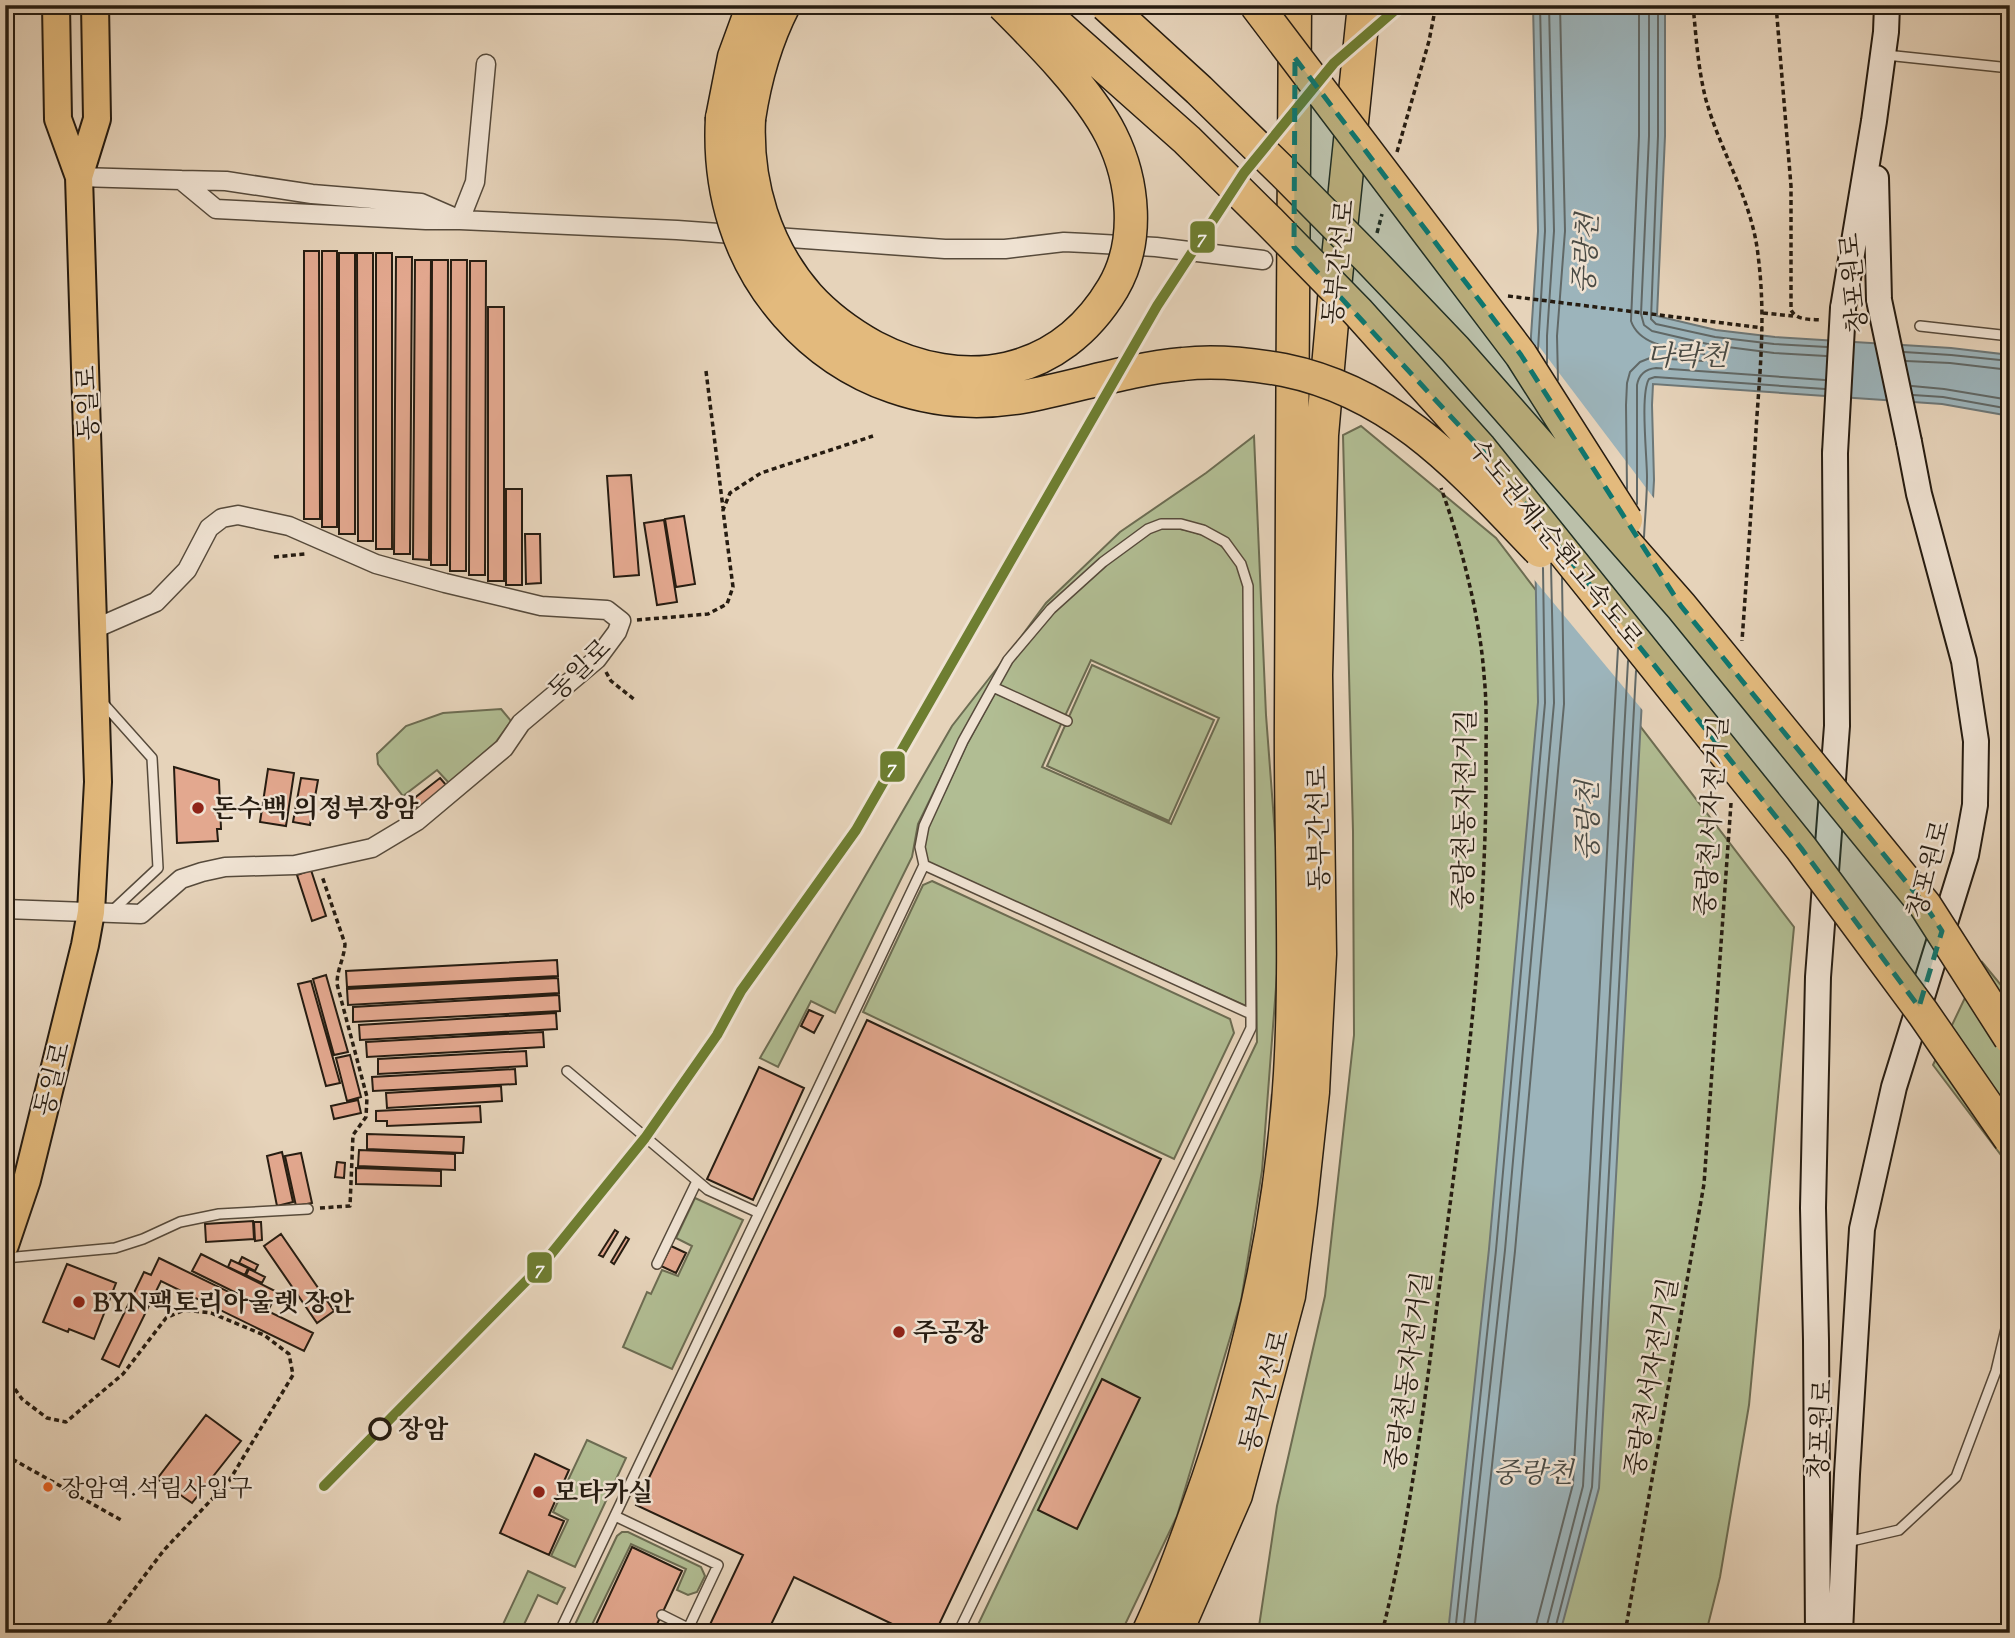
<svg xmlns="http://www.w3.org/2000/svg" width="2015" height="1638" viewBox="0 0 2015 1638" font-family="'Sorts Mill Goudy','Noto Serif KR',serif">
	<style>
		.green { fill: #b1bd93; stroke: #6c6c52; stroke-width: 2 }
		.water { fill: #9cb4bb; stroke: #6d7777; stroke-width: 2 }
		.pier { fill: #e6d3ba }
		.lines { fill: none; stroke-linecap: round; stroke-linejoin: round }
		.shore { stroke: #616866; stroke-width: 2 }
		.building { fill: #e3a88f; stroke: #261c11; stroke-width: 2 }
		.lane-casing { stroke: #564a3b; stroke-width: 12 }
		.street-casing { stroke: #564a3b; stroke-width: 21 }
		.secondary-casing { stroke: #261c11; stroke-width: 28 }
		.primary-casing { stroke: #261c11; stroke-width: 30 }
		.highway-casing { stroke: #261c11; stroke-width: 35 }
		.path { stroke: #261c11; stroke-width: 3.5; stroke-dasharray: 5 3.5; stroke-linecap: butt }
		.lane { stroke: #efe2d2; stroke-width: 9 }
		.street { stroke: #efe2d2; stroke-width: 18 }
		.secondary { stroke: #efe2d2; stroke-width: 24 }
		.primary { stroke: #e3ba7d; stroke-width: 26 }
		.highway { stroke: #e3ba7d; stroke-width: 32 }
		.rail { stroke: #261c11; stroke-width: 5; stroke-dasharray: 12 12; stroke-linecap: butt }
		.secondary-bridge-casing { stroke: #261c11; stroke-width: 28; stroke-linecap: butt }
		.highway-bridge-casing { stroke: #261c11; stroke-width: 35; stroke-linecap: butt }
		.secondary-bridge { stroke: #efe2d2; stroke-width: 24 }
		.highway-bridge { stroke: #e3ba7d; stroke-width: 32 }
		.metro-1-casing { stroke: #efe2d2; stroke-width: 16 }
		.metro-1 { stroke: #6e7e31; stroke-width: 10 }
		.marked { fill: #0f766e; fill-opacity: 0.2; stroke: #0f766e; stroke-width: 5; stroke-dasharray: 14 9; stroke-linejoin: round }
		.poi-dot { fill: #8f2418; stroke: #efe2d2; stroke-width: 2.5 }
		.stop-dot { fill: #efe2d2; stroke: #261c11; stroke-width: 3.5 }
		.bus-dot { fill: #e86121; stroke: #efe2d2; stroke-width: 2.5 }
		.labels { text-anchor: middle; stroke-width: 5; stroke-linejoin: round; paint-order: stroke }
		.bus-label { font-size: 24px; fill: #261c11; stroke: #efe2d2; text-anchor: start }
		.street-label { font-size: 26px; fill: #261c11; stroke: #efe2d2 }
		.poi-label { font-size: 26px; font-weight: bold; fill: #261c11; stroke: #efe2d2; text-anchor: start }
		.stop-label { font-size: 26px; font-weight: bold; fill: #261c11; stroke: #efe2d2; text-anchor: start }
		.water-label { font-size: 28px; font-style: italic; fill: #494a44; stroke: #efe2d2 }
		.line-badge { stroke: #efe2d2; stroke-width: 2.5 }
		.badge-label { font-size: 19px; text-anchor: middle; font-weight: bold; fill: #fff }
	</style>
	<rect width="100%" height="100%" fill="#e6d3ba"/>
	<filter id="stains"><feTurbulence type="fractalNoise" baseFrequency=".00286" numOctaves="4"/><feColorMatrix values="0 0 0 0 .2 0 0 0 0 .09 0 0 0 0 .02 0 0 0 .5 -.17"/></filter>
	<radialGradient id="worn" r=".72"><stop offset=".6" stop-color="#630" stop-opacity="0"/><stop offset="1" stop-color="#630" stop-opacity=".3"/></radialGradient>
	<path class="green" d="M1361 426 1496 538 1794 927 1749 1405 1720 1577 1706 1633H1258L1277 1506 1325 1296 1354 1035 1353 831 1343 435Z
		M1254 436 1266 715 1278 874 1277 974 1262 1171 1241 1301 1177 1516 1121 1633H974L1257 1042 1253 617 1251 586 1226 540 1161 520 1102 560 1007 656 1046 603 1120 532 1206 473Z
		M1161 527C1202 529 1238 544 1244 589 1246 598 1245 607 1246 616V1006L927 862 923 847 928 827 967 744 995 693 1062 722 1042 767 1171 824 1219 718 1091 660 1065 716 998 685C1028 632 1075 586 1124 551 1136 542 1148 533 1161 527Z
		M1005 658 960 738 918 824 912 857 835 1013 811 1001 778 1067 760 1058 952 726Z
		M1092 665 1214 720 1169 821 1047 766Z
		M501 709 511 721 496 742 449 783 437 770 403 796 378 764 377 754 406 726 443 713Z
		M932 881 1230 1019 1234 1033 1174 1159 863 1012 923 885Z
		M1982 962 2010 996V1167L1933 1065Z
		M695 1198 743 1220 672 1369 623 1347 647 1292 651 1294 662 1270 678 1276 692 1246 676 1238Z
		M587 1440 626 1458 575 1567 551 1556 568 1520 553 1512Z
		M622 1532H628L701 1567 705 1576 697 1592 688 1595 677 1590 686 1569 631 1544 588 1633H571L617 1536Z
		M528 1571 565 1588 557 1604 538 1595 520 1633H499Z"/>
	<path class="water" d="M1533 5H1665V136L1657 316 1716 330 1775 337 1951 348 2010 355V416L1942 404 1653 384 1652 405 1654 480 1599 1488 1560 1633H1448L1489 1249 1538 702 1531 336 1538 231Z"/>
	<path class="pier" d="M1538 345 1656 501 1645 713 1532 577 1528 351Z"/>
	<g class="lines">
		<path class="shore" d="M1649 5V136L1641 314 1644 325 1652 331 1712 345 1774 353 1826 356
			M1658 5V136L1651 319 1656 324 1715 337 1774 344 1827 347
			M1538 349 1545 231 1540 5
			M1904 352 1951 355 2010 361
			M1906 361 1950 363 2010 370
			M1547 363V336L1554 231 1549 5
			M1558 380 1557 336 1565 231 1560 5
			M1912 386 1944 389 2010 400
			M1913 395 1943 397 2010 409
			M1627 489 1626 405 1627 383 1630 372 1640 362 1650 358 1703 361 1706 358 1704 354C1680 349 1640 348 1631 321L1639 136V5
			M1637 504V385C1639 374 1646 369 1656 368L1825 380
			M1644 537C1645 517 1647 497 1647 477 1647 456 1640 394 1649 379L1655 377 1825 389
			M1455 1633 1496 1250 1545 703 1543 568
			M1463 1633 1505 1250 1554 703 1551 565
			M1474 1633 1515 1251 1564 704 1562 578
			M1534 1633 1573 1484 1618 648
			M1545 1633 1583 1486 1628 661
			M1554 1633 1592 1487 1636 671"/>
	</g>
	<path class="building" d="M304 251H319L320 519H304Z
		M322 251H337V527H322Z
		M339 253H355V534H339Z
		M357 253H373V541H358Z
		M376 253H392V549H376Z
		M396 257H412L410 554H394Z
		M415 260H431L429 560 413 559Z
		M432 260H448L447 565H431Z
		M451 260H467L466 571H450Z
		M470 261H486L485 575H469Z
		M488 307H504V581H488Z
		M631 475 639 575 614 577 607 476Z
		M506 489H522V585H506Z
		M684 516 695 584 676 587 665 519Z
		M664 520 677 602 657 605 644 523Z
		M525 534H540L541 583 526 584Z
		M174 767 219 780 221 829H217L218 841 177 843Z
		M268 769 294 773 286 826 260 822Z
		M301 778 318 780 310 825 293 822Z
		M440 778 447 786 418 808 412 800Z
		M311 870 326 916 312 921 297 875Z
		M557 960 558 976 347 987 346 971Z
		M326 975 348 1052 334 1055 313 979Z
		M558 978 559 993 348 1005 347 989Z
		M311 981 340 1083 326 1086 298 984Z
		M559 995 560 1011 353 1022V1007Z
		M809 1010 823 1016 814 1033 801 1026Z
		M556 1013 557 1029 360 1040 359 1025Z
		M867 1020 1161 1159 935 1633H911L794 1577 767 1633H706L743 1555 636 1505Z
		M543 1032 544 1047 367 1057 366 1042Z
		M526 1051 527 1066 378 1074V1059Z
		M350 1055 361 1097 347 1101 336 1058Z
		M759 1067 804 1088 753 1200 707 1179Z
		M515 1069 516 1084 373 1091 372 1077Z
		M501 1086 502 1101 387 1108 386 1093Z
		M358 1100 361 1113 334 1119 331 1106Z
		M480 1106 481 1122 387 1126V1121H376V1111Z
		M367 1134 464 1137 463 1153 367 1149Z
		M359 1150 455 1154V1170L358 1166Z
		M282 1152 293 1202 277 1206 267 1156Z
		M301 1153 312 1203 296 1206 285 1156Z
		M337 1162 345 1163 344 1178 335 1177Z
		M356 1168 441 1171V1186L356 1184Z
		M253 1221 254 1239 206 1242 205 1224Z
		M254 1222H261L262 1240 255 1241Z
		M615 1230 618 1232 603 1257 599 1255Z
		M281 1234 334 1311 317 1323 264 1246Z
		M626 1237 629 1239 614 1264 611 1262Z
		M671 1246 686 1253 676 1273 661 1266Z
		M201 1254 277 1292 269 1309 192 1271Z
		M242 1257 258 1265 255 1271 239 1263Z
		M159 1258 313 1333 304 1351 161 1281 119 1367 102 1359 144 1272 151 1275Z
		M231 1260 248 1268 245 1275 228 1267Z
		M67 1264 116 1283 94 1339 69 1329 68 1332 43 1322Z
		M249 1269 265 1277 262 1283 246 1275Z
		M1102 1379 1140 1398 1077 1529 1038 1510Z
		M206 1415 241 1441 192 1503 157 1479Z
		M535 1454 569 1470 549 1515 564 1521 549 1555 500 1533Z
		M632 1547 682 1571 653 1633H592Z"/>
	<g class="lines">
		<defs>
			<path id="lane" d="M1886 55 2010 68
				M1920 326 2010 336
				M993 687 1067 721
				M102 702 152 758 158 868 112 911
				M924 865 920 847 924 826 963 741 1008 660 1051 609 1103 562 1148 529 1161 524H1181L1203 530 1225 542 1241 564 1248 586 1251 1014
				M567 1071 708 1190 759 1213 924 865 1251 1014V1028L958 1633
				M5 1258 115 1248 143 1239 180 1222 219 1214 308 1209
				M657 1264 697 1181
				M615 1516 718 1565 686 1633
				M1847 1542 1899 1530 1956 1477 1996 1371 2010 1312
				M662 1615 688 1628
				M559 1633 759 1213"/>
			<path id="street" d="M79 177 181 180 216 209 426 220H460L677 230 945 249H1005L1064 242 1085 243 1156 247 1263 260
				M181 180 226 181 312 194 421 203 460 220 475 182 486 64
				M5 909 141 914 181 879 202 872 225 867 295 865 372 848 417 821 504 748 521 723 597 659 617 632 621 621 607 610 541 606 445 583 376 564 289 526 238 515 222 518 209 528 187 570 156 602 94 629"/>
			<path id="secondary" d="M1876 178 1879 300
				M1843 308 1874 121 1886 32 1887 5
				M1818 1633 1816 1340 1813 1208 1818 977 1837 726 1835 453
				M1840 1633 1847 1474 1862 1229 1894 1087 1966 855 1975 805 1976 741 1964 661 1919 494 1909 442"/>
			<path id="primary" d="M79 177 97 119 95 5
				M5 1245 27 1180 85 945 91 912 98 782 79 177 58 119 56 5"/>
			<path id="highway" d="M722 118 734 57 753 5
				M749 119C755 79 765 42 784 5
				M1148 1633C1167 1593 1182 1552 1197 1510 1248 1370 1281 1223 1290 1074 1297 955 1290 837 1291 718 1293 480 1292 243 1295 5
				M1176 1633 1236 1495 1289 1296 1301 1203 1313 1092 1320 954 1316 675 1322 435 1336 277 1364 5"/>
		</defs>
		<use href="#lane" class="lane-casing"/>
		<use href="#street" class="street-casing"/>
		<use href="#secondary" class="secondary-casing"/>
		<use href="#primary" class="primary-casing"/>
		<use href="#highway" class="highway-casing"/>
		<path class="path" d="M1693 5C1696 36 1698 69 1706 100 1721 153 1752 200 1758 255 1766 316 1760 369 1756 430 1752 500 1747 571 1742 641
			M1776 5 1791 186V310C1797 321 1811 319 1822 320
			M1397 152 1429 41 1436 5
			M1377 233 1382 214
			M1508 296 1763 328
			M1763 313 1793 316
			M706 371 723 508
			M274 557 305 554
			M637 620 708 614 727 604 733 587 723 510 730 493 761 473 873 436
			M606 672 611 681 635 700
			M320 1208 350 1206 353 1135 366 1117 367 1097 337 984C337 969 344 959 345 944L322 876
			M10 1382 22 1399 47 1418 66 1422 123 1374 166 1318 184 1310 211 1313 264 1335 289 1354 293 1375 229 1481 164 1550 101 1633
			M5 1455 121 1520
			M1382 1633C1414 1505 1428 1373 1445 1243 1466 1083 1487 923 1486 762 1486 733 1487 704 1484 675 1480 617 1461 543 1441 488
			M1625 1633 1704 1184 1731 803"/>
		<use href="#lane" class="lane"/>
		<use href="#street" class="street"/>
		<use href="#secondary" class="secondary"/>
		<use href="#primary" class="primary"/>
		<use href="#highway" class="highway"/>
		<path class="rail" d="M353 1633 358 1625"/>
		<defs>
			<path id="secondary-bridge" d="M1879 300 1909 442
				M1835 453 1843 308"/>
			<path id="highway-bridge" d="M1035 5 1187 140 1270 222 1358 312 1480 448 1801 848 1923 1013 2010 1139
				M1106 5 1199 90 1285 174 1369 259 1455 349 1681 606 1925 905 2010 1038
				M1256 5 1521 355 1626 520
				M722 118C718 190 738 260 787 315 846 382 933 412 1022 397 1076 387 1128 369 1183 364 1216 360 1251 364 1284 370 1397 393 1464 472 1540 551
				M749 119C746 183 765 247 808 296 827 317 849 333 874 347 964 394 1060 377 1113 288 1140 242 1134 181 1111 135 1089 91 1038 40 1003 5"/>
		</defs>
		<use href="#secondary-bridge" class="secondary-bridge-casing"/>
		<use href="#highway-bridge" class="highway-bridge-casing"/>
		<use href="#secondary-bridge" class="secondary-bridge"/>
		<use href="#highway-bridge" class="highway-bridge"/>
		<defs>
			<path id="metro-1" d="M324 1486 543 1264 645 1138 717 1035 741 991 856 830 1157 306 1244 173 1334 63 1401 5"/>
		</defs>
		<use href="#metro-1" class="metro-1-casing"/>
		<use href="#metro-1" class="metro-1"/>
	</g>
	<path class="marked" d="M1295 58 1521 355 1681 606 1925 905 1942 931 1919 1007 1801 848 1480 448 1294 247Z"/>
	<g class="poi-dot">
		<circle cx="198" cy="808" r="7"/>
		<circle cx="79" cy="1302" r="7"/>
		<circle cx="899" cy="1332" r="7"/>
		<circle cx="539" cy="1492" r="7"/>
	</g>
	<circle class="stop-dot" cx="380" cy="1429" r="10"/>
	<circle class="bus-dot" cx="48" cy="1487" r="6"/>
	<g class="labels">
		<g class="bus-label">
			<text x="61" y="1496">장암역.석림사입구</text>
		</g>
		<g class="street-label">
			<text transform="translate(1338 262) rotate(-84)" y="9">동부간선로</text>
			<text transform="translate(1853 283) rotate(-95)" y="9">창포원로</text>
			<text transform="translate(87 403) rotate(-92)" y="9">동일로</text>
			<text transform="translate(1556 543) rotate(51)" y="9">수도권제1순환고속도로</text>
			<text transform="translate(579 669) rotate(-44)" y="9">동일로</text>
			<text transform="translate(1464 810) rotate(-89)" y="9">중랑천동자전거길</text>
			<text transform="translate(1711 816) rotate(-86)" y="9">중랑천서자전거길</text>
			<text transform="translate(1318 828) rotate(-91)" y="9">동부간선로</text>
			<text transform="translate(1928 869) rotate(-75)" y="9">창포원로</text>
			<text transform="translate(52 1079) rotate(-76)" y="9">동일로</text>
			<text transform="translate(1408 1371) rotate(-82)" y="9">중랑천동자전거길</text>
			<text transform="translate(1651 1377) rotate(-80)" y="9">중랑천서자전거길</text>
			<text transform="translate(1264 1391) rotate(-75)" y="9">동부간선로</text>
			<text transform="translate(1820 1429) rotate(-87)" y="9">창포원로</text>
		</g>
		<g class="poi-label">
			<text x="212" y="817">돈수백 의정부장암</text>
			<text x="93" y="1311">BYN팩토리아울렛 장안</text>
			<text x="913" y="1341">주공장</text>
			<text x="553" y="1501">모타카실</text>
		</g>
		<g class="stop-label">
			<text x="398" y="1438">장암</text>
		</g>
		<g class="water-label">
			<text transform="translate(1585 254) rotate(-87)" y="10">중랑천</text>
			<text x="1687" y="365">다락천</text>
			<text transform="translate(1587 821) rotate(-90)" y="10">중랑천</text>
			<text x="1533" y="1482">중랑천</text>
		</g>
	</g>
	<g class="line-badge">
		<rect x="1189" y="220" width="27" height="34" rx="7" fill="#6e7e31"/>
		<rect x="879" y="750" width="27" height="33" rx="7" fill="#6e7e31"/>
		<rect x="526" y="1251" width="27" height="33" rx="7" fill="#6e7e31"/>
	</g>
	<g class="badge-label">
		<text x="1202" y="243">7</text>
		<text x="892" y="773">7</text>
		<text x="540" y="1274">7</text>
	</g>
	<rect width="2015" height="1638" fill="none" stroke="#e6d3ba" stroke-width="28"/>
	<rect x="7" y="7" width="2001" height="1624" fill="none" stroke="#261c11" stroke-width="3.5"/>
	<rect x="14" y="14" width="1987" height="1610" fill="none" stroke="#261c11" stroke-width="2"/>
	<rect width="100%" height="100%" filter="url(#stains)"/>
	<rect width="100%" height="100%" fill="url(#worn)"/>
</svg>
